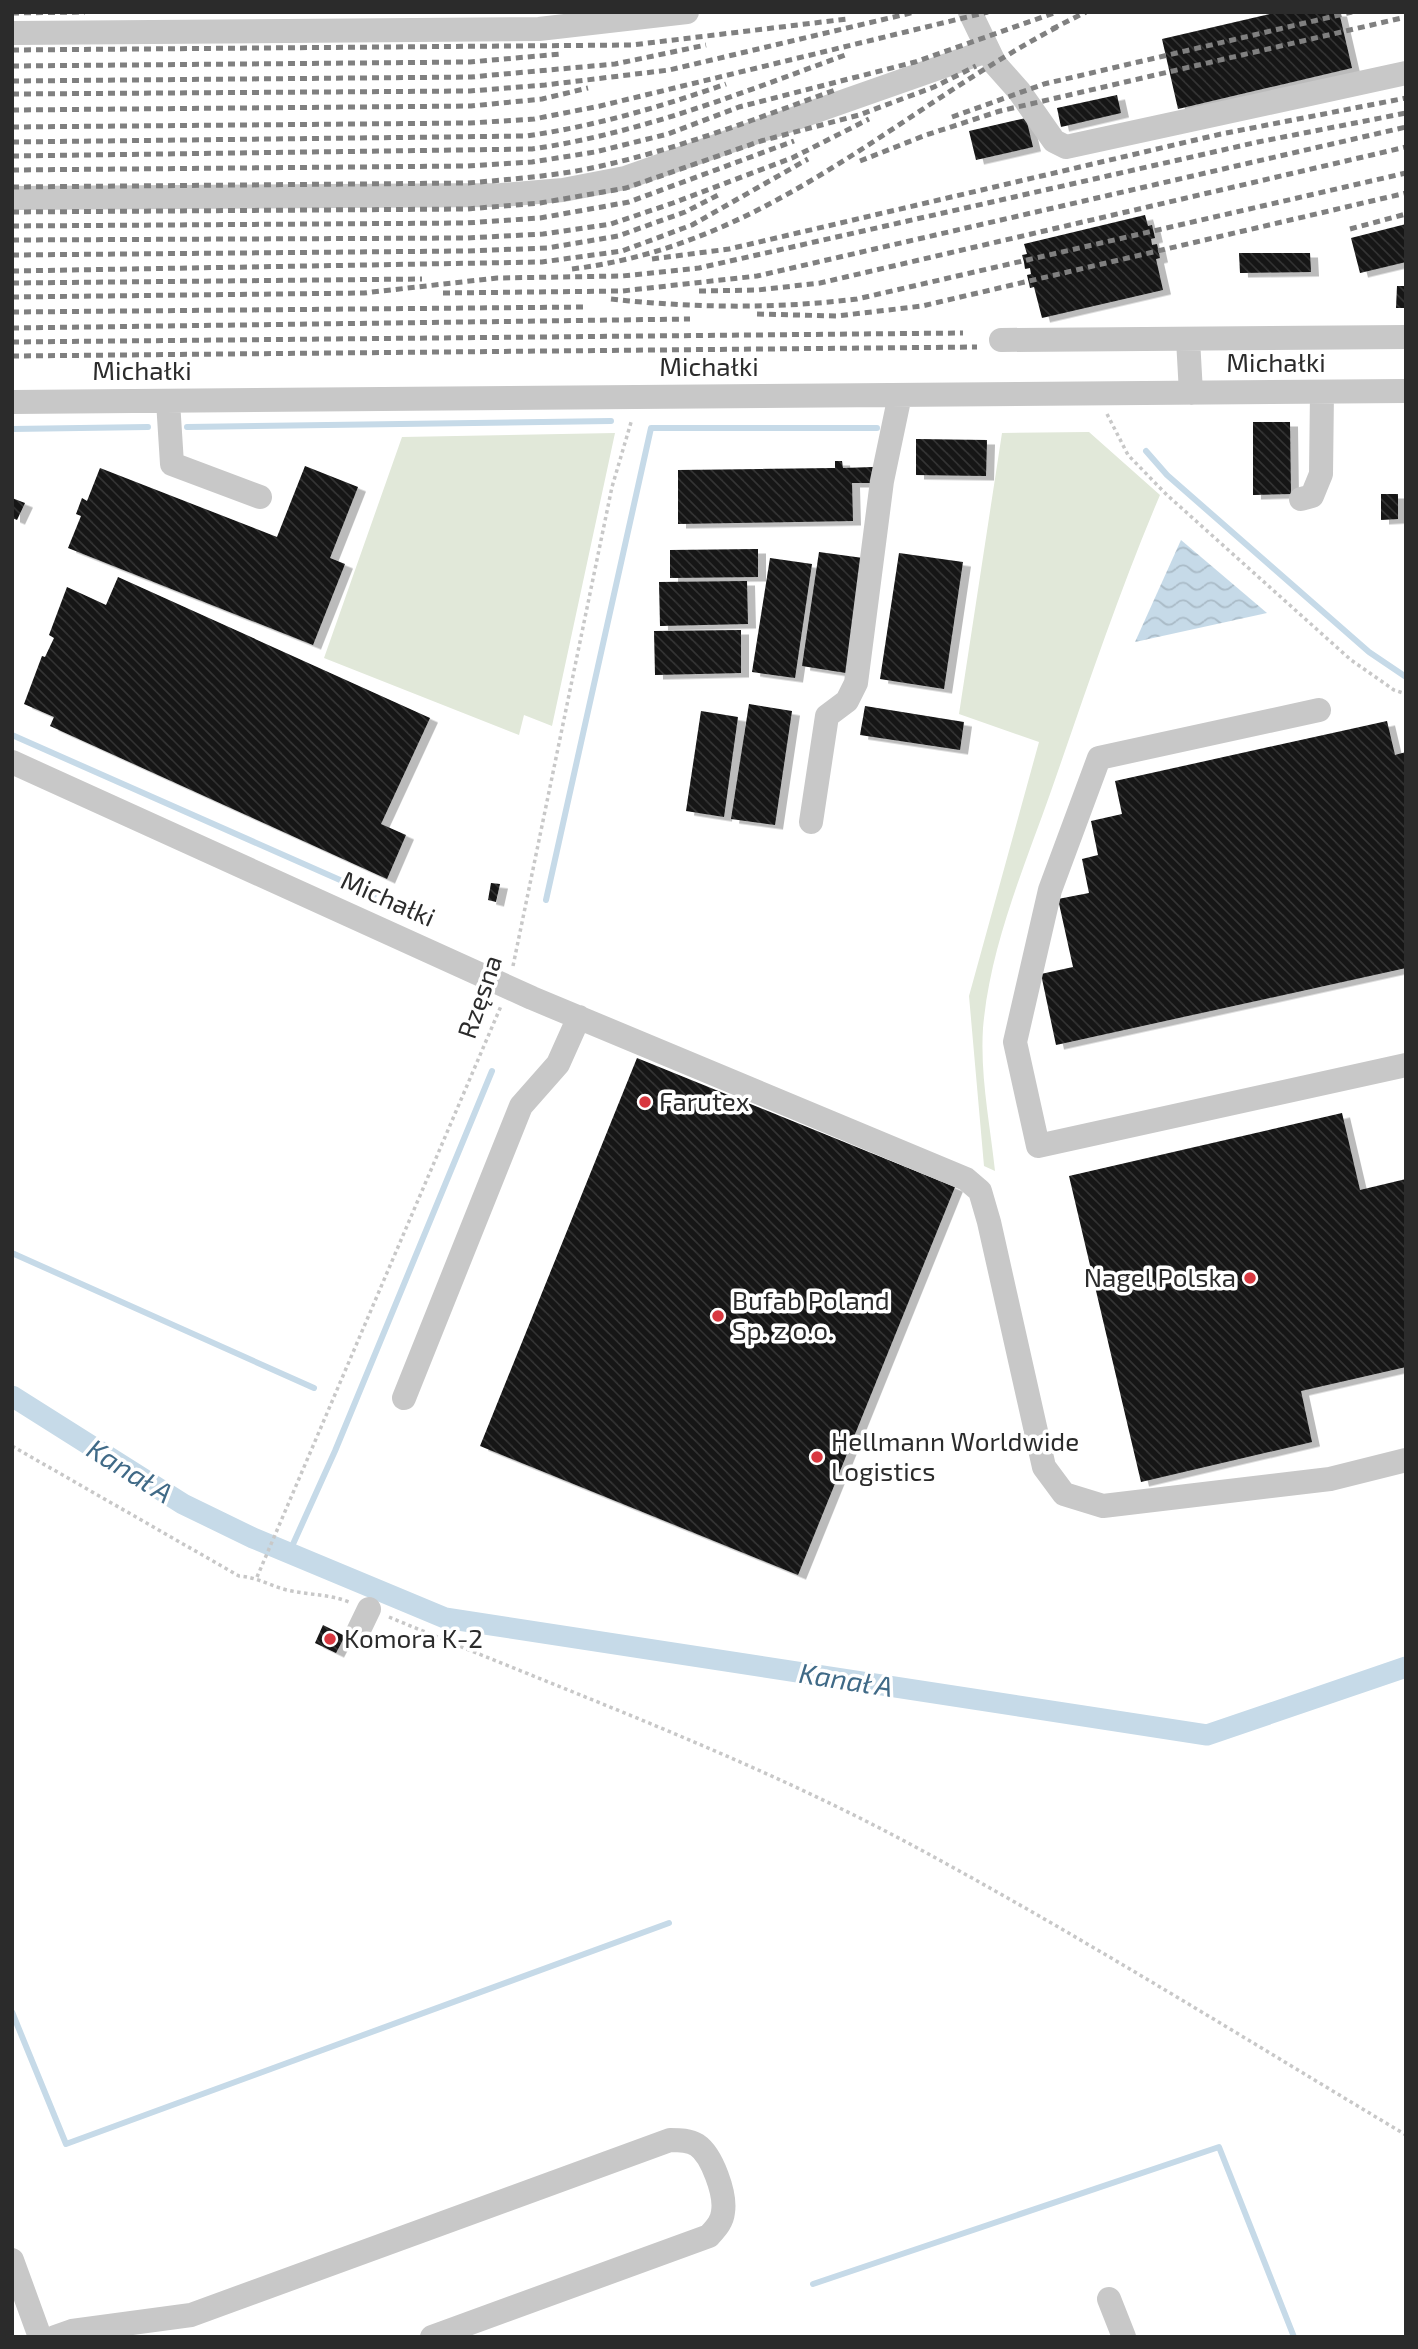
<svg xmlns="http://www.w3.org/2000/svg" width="1418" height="2349" viewBox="0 0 1418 2349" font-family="'Exo 2',sans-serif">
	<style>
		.grass { fill: #e1e8d9 }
		.water { fill: url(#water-waves) }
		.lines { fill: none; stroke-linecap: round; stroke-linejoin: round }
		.stream { stroke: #c6dae8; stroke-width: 6 }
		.canal { stroke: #c6dae8; stroke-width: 21 }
		.building { fill: url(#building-back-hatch); filter: url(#shadow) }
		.path { stroke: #c8c8c8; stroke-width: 3.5; stroke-dasharray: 3.5 3.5; stroke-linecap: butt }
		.minor { stroke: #c8c8c8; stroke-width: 24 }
		.rail { stroke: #808080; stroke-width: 5; stroke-dasharray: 7 5; stroke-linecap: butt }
		.poi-dot { fill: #d83840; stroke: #fff; stroke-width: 2.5 }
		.labels { text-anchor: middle; stroke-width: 7; stroke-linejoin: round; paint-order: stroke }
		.street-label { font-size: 26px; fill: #2b2b2b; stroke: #fff }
		.poi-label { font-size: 26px; fill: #2b2b2b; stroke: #fff; text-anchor: start }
		.water-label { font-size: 28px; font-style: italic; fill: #406a87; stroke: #fff }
	</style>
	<defs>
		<pattern id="water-waves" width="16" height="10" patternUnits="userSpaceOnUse" patternTransform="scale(1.75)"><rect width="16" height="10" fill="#c6dae8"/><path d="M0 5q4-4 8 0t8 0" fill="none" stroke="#aabbc7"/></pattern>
		<pattern id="building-back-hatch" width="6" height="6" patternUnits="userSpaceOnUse" patternTransform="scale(1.75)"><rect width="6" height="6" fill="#121212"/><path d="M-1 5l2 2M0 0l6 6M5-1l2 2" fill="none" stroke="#353535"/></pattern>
		<filter id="shadow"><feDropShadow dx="8" dy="4.5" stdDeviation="0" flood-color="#0004"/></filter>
	</defs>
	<rect width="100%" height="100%" fill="#fff"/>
	<path class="grass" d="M1089 432 1160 495C1118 594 1085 694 1050 794 1023 870 990 947 983 1028 980 1076 990 1124 995 1171L984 1166 969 996 1039 742 959 714 1002 433Z
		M615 433 552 726 524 715 519 735 324 658 402 437Z"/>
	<path class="water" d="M1181 540 1267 613 1135 642Z"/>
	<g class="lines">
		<path class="stream" d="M187 427 611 421
			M12 429 148 427
			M1146 451 1167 475 1369 652 1406 677
			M12 735 374 895
			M546 900 651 428H877
			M12 1253 314 1388
			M289 1553 335 1451 492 1071
			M12 2012 66 2144 669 1923
			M813 2284 1219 2147 1294 2337"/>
		<path class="canal" d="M12 1396 183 1504 253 1538 445 1618 1207 1735 1406 1667"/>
	</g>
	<path class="building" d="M1279 12H1339L1352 68 1178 109 1162 39Z
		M1117 95 1121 113 1061 127 1057 108Z
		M1026 118 1033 147 976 160 969 131Z
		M1145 215 1148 226 1152 225 1155 238 1151 239 1152 245 1157 244 1160 258 1156 259 1163 290 1042 318 1034 287 1030 288 1027 275 1031 274 1030 268 1025 269 1024 262 1022 255 1027 254 1024 244Z
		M1406 224V262L1360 273 1351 238Z
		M1239 253H1310L1311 272 1240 273Z
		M1397 286H1406V308H1396Z
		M1253 422H1290L1291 494 1253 495Z
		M916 439 987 440 986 476 916 475Z
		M835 461H842L843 468 873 467V483H852L853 521 678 524V470L835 468Z
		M305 466 358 487 330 558 345 564 313 645 68 548 81 516 76 514 82 498 87 501 100 468 277 537Z
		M1381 494H1398V519L1381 520Z
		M12 498 25 503 17 520 12 518Z
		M758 549V577L670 578V550Z
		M819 552 863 558 846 673 802 666Z
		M899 553 963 562 944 689 880 679Z
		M770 558 812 564 795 678 752 672Z
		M118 577 430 718 381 824 406 835 387 879 50 726 54 717 24 704 42 656 45 657 54 638 49 635 67 587 106 605Z
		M747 581 748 624 660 626 659 582Z
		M741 630V673L655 675 654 631Z
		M749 704 792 711 775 825 731 819Z
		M865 706 964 722 960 750 860 735Z
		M701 711 738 717 724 817 686 811Z
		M1387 721 1395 755 1406 752V968L1056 1045 1041 974 1073 967 1058 899 1089 893 1082 859 1098 855 1091 821 1122 814 1115 781Z
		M491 883 500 884 496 902 488 900Z
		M637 1058 955 1187 798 1575 480 1446Z
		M1342 1113 1360 1190 1406 1179V1367L1301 1391 1312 1442 1141 1482 1069 1176Z
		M323 1625 345 1636 336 1653 315 1643Z"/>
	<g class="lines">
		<path class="path" d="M1107 414 1128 455 1167 495 1351 660 1394 690 1406 694
			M513 966 612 487 632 419
			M12 1446 239 1576C257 1577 270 1586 287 1590 308 1595 329 1594 349 1602
			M257 1577 501 1006
			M389 1617C563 1690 744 1755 910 1844 1079 1935 1242 2037 1406 2135"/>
		<path class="minor" d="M970 12 995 64 1019 91 1054 141 1066 147 1406 73
			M12 33 539 29 687 12
			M12 198 501 195 563 190 625 178 987 51
			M1188 339 1191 393
			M1001 340 1406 337
			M168 401 172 464 260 497
			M12 402 1406 391
			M1301 499 1312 496 1321 474 1322 392
			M1319 710 1099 758 1050 890 1015 1042 1038 1146 1406 1065
			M12 762 532 998 966 1179 980 1191 989 1222 1044 1467 1064 1494 1103 1506 1330 1479 1406 1460
			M811 822 827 716 847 701 856 683 882 481 900 395
			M404 1398 521 1106 558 1064 579 1017
			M356 1636 369 1609
			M12 2260 40 2337
			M1109 2299 1124 2337
			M55 2337 72 2331 191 2315 670 2140C680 2140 689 2140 697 2145 712 2155 726 2194 723 2212 722 2222 716 2228 709 2236L432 2337"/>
		<path class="rail" d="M12 13 85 12
			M1052 29 1086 12
			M12 50 632 45 847 19
			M12 66 470 62 561 54
			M12 81 471 77 615 64 706 45
			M12 94 470 91 545 85 669 70 915 12
			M12 110 471 106 542 99 588 88
			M952 117 1044 84 1352 12
			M12 127 470 123 534 119 600 106 988 12
			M12 142 526 136C596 126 660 107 726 84
			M12 156 532 149C642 133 744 92 848 54
			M860 161 926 135 1000 111 1406 17
			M12 170 467 166 532 162 595 152 668 134 739 107 915 62 1057 12
			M12 187 468 183C513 179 557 176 601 166 681 148 758 118 835 90
			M12 212 467 209 540 203 626 188 761 141 859 115 934 87 976 66
			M12 226 466 223 540 218 629 202 794 141
			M1350 229 1406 214
			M12 240 466 238 543 234 611 224 673 203 792 158 869 119
			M12 255 465 251 547 248 618 236 685 212 720 194
			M652 259 729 249 1221 134 1406 98
			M572 269C767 245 894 113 1059 26
			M12 271 542 262 622 251 692 225 808 159
			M12 283 422 279
			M699 291 758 290 820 283 1406 147
			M443 293 622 291 757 276 1406 127
			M12 297 364 293 497 278 622 276 699 268 1258 142 1406 113
			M611 299C693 308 776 309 857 299L1406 173
			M12 312 586 307
			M757 314 837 316 922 306 1406 193
			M12 328 690 319
			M12 342 963 333
			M12 356 977 347"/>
	</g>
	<g class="poi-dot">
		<circle cx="645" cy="1102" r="7"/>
		<circle cx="1250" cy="1278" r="7"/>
		<circle cx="718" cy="1316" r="7"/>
		<circle cx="817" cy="1457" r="7"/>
		<circle cx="330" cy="1639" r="7"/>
	</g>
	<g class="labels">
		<g class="street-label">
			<text x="1276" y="372">Michałki</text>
			<text x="709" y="376">Michałki</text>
			<text x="142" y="380">Michałki</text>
			<text transform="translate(388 899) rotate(24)" y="9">Michałki</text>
			<text transform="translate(480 997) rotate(-71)" y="9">Rzęsna</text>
		</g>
		<g class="poi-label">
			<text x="659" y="1111">Farutex</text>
			<text x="1236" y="1287" text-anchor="end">Nagel Polska</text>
			<text x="732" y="1310">Bufab Poland<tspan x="732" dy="30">Sp. z o.o.</tspan></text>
			<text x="831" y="1451">Hellmann Worldwide<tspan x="831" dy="30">Logistics</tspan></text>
			<text x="344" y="1648">Komora K-2</text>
		</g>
		<g class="water-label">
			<text transform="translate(130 1471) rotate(32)" y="10">Kanał A</text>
			<text transform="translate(846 1680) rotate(9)" y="10">Kanał A</text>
		</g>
	</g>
	<rect width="1418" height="2349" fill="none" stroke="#2b2b2b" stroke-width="28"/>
</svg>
